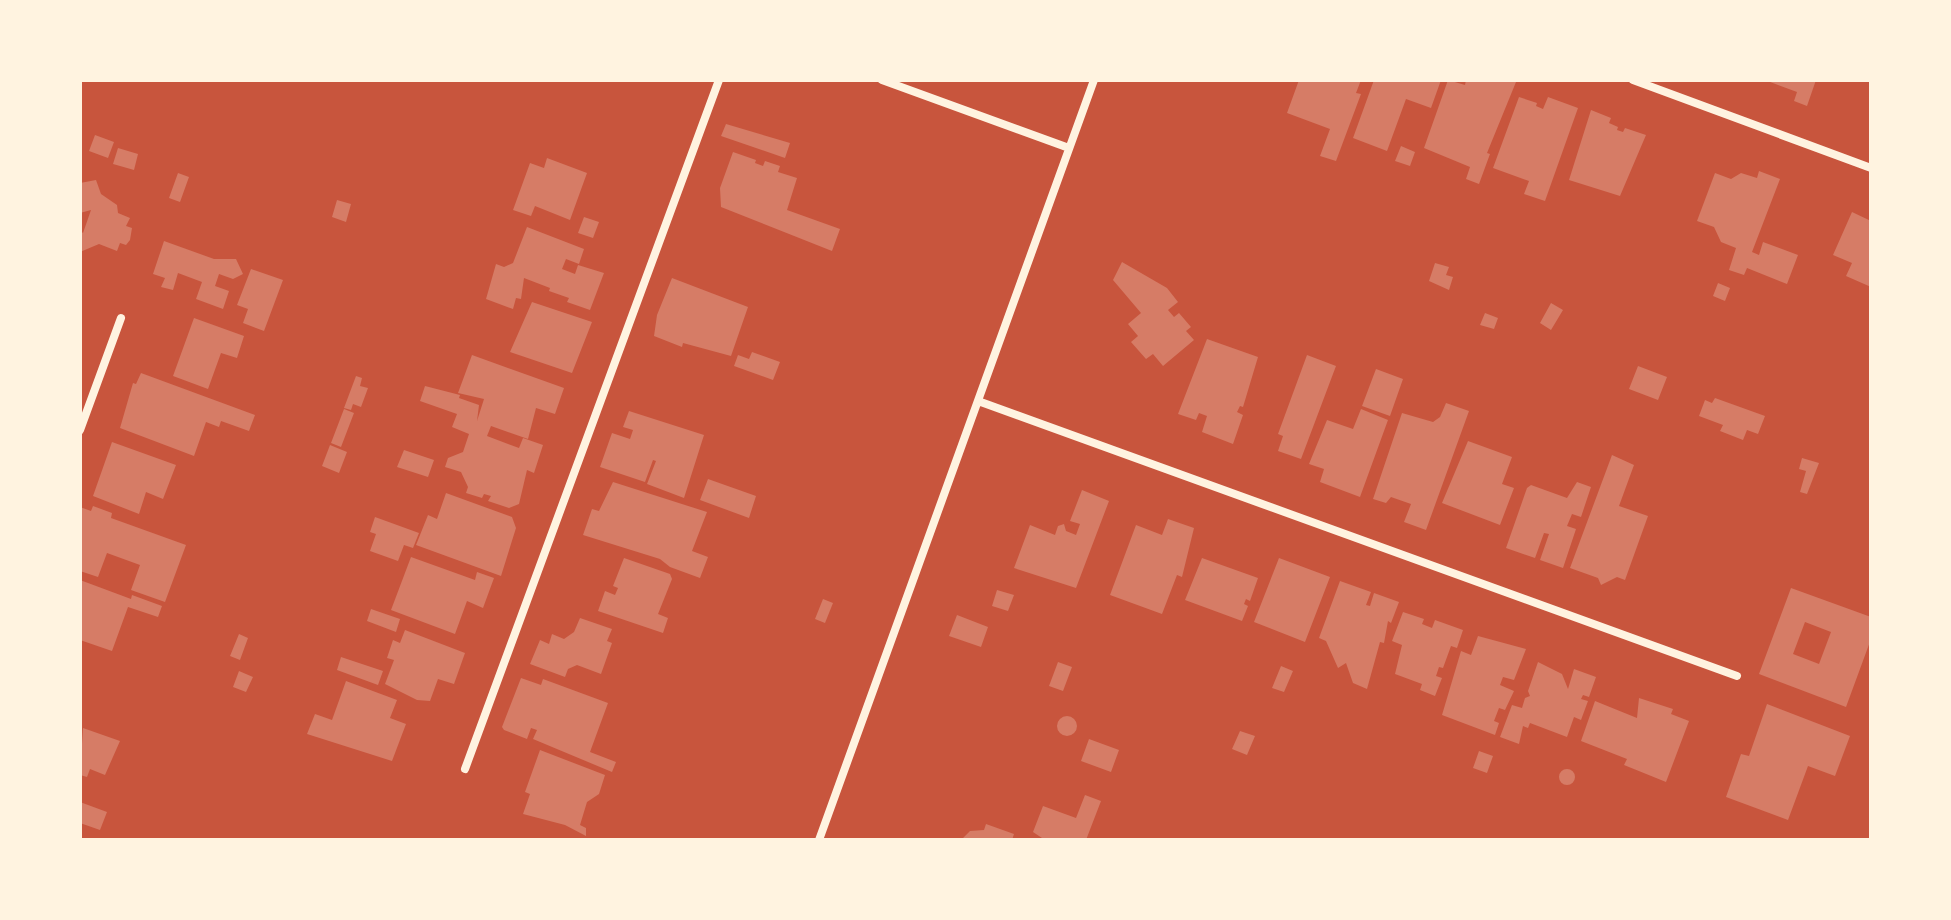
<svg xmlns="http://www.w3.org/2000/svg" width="1951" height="920" viewBox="0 0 1951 920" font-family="'Roboto Condensed',sans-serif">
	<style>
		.building { fill: #d67c66; fill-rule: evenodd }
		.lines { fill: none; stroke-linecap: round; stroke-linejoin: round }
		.minor { stroke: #fff3e0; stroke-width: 8 }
	</style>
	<rect width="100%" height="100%" fill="#c8553d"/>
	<path class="building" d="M1299 80H1361L1356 93 1361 94 1336 161 1320 156 1330 129 1287 113Z
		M1374 80H1441L1431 108 1406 99 1387 151 1353 138Z
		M1448 80 1465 85 1466 80 1516 82 1487 153 1490 154 1479 184 1466 179 1470 167 1424 148Z
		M1765 80H1816L1807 106 1794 101 1797 92Z
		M1519 97 1537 103 1536 106 1543 109 1548 97 1578 108 1545 201 1524 194 1529 181 1493 168Z
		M1591 110 1611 118 1609 123 1618 127 1617 130 1623 132 1625 128 1646 135 1620 196 1569 180Z
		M726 124 790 143 785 158 721 136Z
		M95 135 114 142 108 158 89 151Z
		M1401 146 1415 152 1410 166 1395 161Z
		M118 148 138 154 134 170 113 164Z
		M733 152 756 160 755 163 763 166 765 161 780 166 778 172 797 178 787 210 840 229 832 251 721 207 720 188Z
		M547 158 587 173 570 220 535 206 531 216 513 210 530 163 544 168Z
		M1759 171 1780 179 1752 252 1759 255 1763 242 1798 255 1787 284 1747 268 1744 275 1729 270 1736 248 1721 242 1714 227 1697 221 1715 173 1731 179 1741 173 1757 178Z
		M178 173 189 177 180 202 169 198Z
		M96 180 101 194 117 205 118 213 130 218 126 226 132 228 130 240 126 245 120 243 117 251 99 244 80 252V230L83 233 91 210 80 213V183Z
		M337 200 351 204 346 222 332 217Z
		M1852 212 1871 221V287L1846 276 1852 263 1833 255Z
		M584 217 599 222 593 238 578 233Z
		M527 227 584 249 579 264 566 259 562 269 575 274 578 265 604 273 590 310 567 302 569 298 549 291 550 288 524 278 521 299 516 298 513 309 486 299 496 264 504 267 513 263Z
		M164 241 214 259H236L243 274 233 279 219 274 215 286 229 291 223 309 196 299 202 282 178 273 173 290 161 287 165 278 153 274Z
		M1122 262 1167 288 1178 302 1168 310 1174 317 1179 313 1191 327 1186 331 1194 340 1163 366 1153 354 1146 359 1131 342 1138 336 1128 324 1141 313 1113 280Z
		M1435 263 1449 267 1446 275 1453 277 1449 290 1429 281Z
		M251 269 283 280 264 331 243 323 248 309 237 305Z
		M672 278 748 307 731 356 683 343 682 347 654 336 657 315Z
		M1718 283 1730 288 1725 301 1713 296Z
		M532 302 592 322 572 373 510 352Z
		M1551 303 1563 310 1551 330 1540 323Z
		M1485 313 1498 318 1494 329 1480 325Z
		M194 318 244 336 237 358 221 353 208 389 173 376Z
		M1207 339 1258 357 1243 407 1240 406 1237 412 1243 415 1233 444 1202 432 1207 416 1199 413 1196 420 1178 414Z
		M752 352 780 362 773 380 734 366 738 355 749 359Z
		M472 355 564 388 555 414 536 408 528 439 491 426 487 436 519 448 523 438 543 445 534 473 527 470 519 504 509 508 488 501 491 496 484 494 482 498 466 493 468 487 461 472 445 467 448 458 463 452 469 434 452 427 457 414 420 401 425 386 460 395 459 398 479 405 477 421 484 399 458 393Z
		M1307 355 1336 366 1301 459 1278 451 1283 436 1278 434Z
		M1638 366 1667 377 1658 400 1629 389Z
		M1376 369 1403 379 1390 416 1362 406Z
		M141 373 255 415 249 431 221 421 219 427 206 422 194 456 120 428 133 383 136 384Z
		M356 376 362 378 360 386 368 388 361 407 353 404 351 410 344 408Z
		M1715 398 1765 416 1758 434 1747 430 1743 440 1720 431 1723 425 1699 416 1705 400 1712 403Z
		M1446 403 1469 411 1426 530 1404 522 1411 504 1391 497 1386 503 1373 499 1402 413 1433 422 1440 417Z
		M344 409 354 413 341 447 331 443Z
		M1361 409 1388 420 1360 497 1320 482 1324 469 1309 464 1327 420 1353 429Z
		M629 411 704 435 684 498 647 484 656 461 653 460 645 482 600 467 612 433 630 439 633 430 623 427Z
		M1468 441 1512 457 1502 484 1514 488 1500 525 1442 503Z
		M112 442 176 465 163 499 146 492 139 514 93 496Z
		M330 445 347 452 339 473 322 466Z
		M404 450 434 460 428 477 397 467Z
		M1612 455 1634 465 1619 506 1648 516 1625 580 1617 577 1601 585 1598 578 1570 568Z
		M1802 458 1819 463 1807 494 1800 492 1806 471 1799 469Z
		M708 479 756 496 749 518 700 500Z
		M613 482 707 512 692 551 708 557 700 578 670 567 660 559 583 535 592 509 599 511Z
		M1577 482 1591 487 1581 517 1572 514 1567 526 1576 529 1563 568 1540 560 1549 534 1544 533 1535 558 1506 548 1527 488 1531 485 1567 498Z
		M1082 490 1109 501 1076 588 1014 568 1030 525 1055 535 1058 526 1064 524 1066 531 1076 535 1080 524 1070 521Z
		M446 493 512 517 516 528 501 576 416 545 428 515 437 519Z
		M93 506 112 513 111 518 186 545 165 602 131 590 140 565 107 553 98 577 80 571V507L91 511Z
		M375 517 419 533 413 548 404 545 398 561 370 551 376 534 370 532Z
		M1168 519 1194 528 1182 577 1177 575 1162 614 1110 595 1136 525 1162 535Z
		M411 557 475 580 477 572 494 578 483 608 467 601 455 634 391 610Z
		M624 558 670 574 672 579 658 614 668 618 663 633 598 611 605 591 615 595 618 588 613 586Z
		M1202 558 1258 578 1250 601 1246 599 1244 604 1248 606 1242 621 1185 600Z
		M1279 558 1330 577 1305 642 1254 622Z
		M80 580 131 599 132 595 162 606 158 617 128 607 112 651 80 640Z
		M1340 581 1371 592 1366 605 1370 606 1374 593 1399 602 1391 623 1388 621 1384 643 1380 642 1367 689 1353 683 1346 663 1338 668 1326 641 1319 638Z
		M1791 588 1871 617V639L1846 707 1759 674ZM1805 622 1831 632 1819 664 1793 654Z
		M997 590 1014 595 1008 611 992 606Z
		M823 599 833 603 825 623 815 619Z
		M371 609 400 619 396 632 367 621Z
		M1403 612 1424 619 1422 624 1432 628 1435 620 1463 630 1457 648 1451 646 1443 668 1439 667 1436 676 1442 678 1435 696 1420 690 1422 684 1395 674 1402 645 1392 641Z
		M957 615 988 627 981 647 949 636Z
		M580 618 612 629 607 641 612 643 601 674 577 665 568 669 565 677 530 664 540 640 549 644 552 634 564 639 574 632Z
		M405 630 465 653 454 684 438 679 430 701 417 700 385 684 394 660 387 658 393 640 400 643Z
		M239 634 248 638 240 660 230 656Z
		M1478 636 1526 649 1514 680 1503 677 1500 685 1514 691 1505 710 1499 708 1494 721 1499 723 1495 735 1442 715 1461 651 1471 655Z
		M341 657 383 671 378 685 337 670Z
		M1058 662 1072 667 1063 691 1049 686Z
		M1538 662 1562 674 1568 689 1574 669 1596 677 1589 697 1583 695 1581 699 1588 701 1581 720 1574 717 1567 737 1530 723 1528 728 1523 726 1519 744 1500 737 1512 705 1522 708 1525 698 1530 696 1528 691Z
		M1281 666 1293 671 1284 692 1272 688Z
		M239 671 253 677 246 692 233 687Z
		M521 678 541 685 543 679 608 703 590 752 616 762 612 772 533 739 537 730 531 728 527 739 504 730 502 727Z
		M346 681 397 700 390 718 406 724 392 761 307 734 315 714 332 720Z
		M1639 698 1673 709 1671 714 1689 721 1666 782 1624 765 1627 759 1581 741 1595 701 1637 718Z
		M1767 704 1850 736 1835 776 1808 766 1788 820 1726 797 1741 754 1749 756Z
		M1057 726a10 10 0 1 1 20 0a10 10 0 1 1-20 0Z
		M83 728 120 741 105 775 90 769 87 777 80 775Z
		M1240 731 1255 736 1247 755 1232 749Z
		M1089 739 1119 750 1111 772 1081 761Z
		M540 750 605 775 599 794 587 802 580 825 586 828V836L565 825 523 814 530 794 525 792Z
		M1479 751 1493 756 1487 773 1473 768Z
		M1559 777a8 8 0 1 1 16 0a8 8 0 1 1-16 0Z
		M1085 795 1101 801 1086 840H1045L1033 832 1043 806 1076 818Z
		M80 802 107 812 100 830 80 823Z
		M986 824 1014 834 1012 840H961L970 831 984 830Z"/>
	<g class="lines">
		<path class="minor" d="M882 80 1069 148
			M1633 80 1871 168
			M978 401 1737 676
			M80 430 121 318
			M465 769 719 80
			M819 840 1094 80"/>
	</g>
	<rect width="1951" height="920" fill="none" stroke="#fff3e0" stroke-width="164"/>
</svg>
